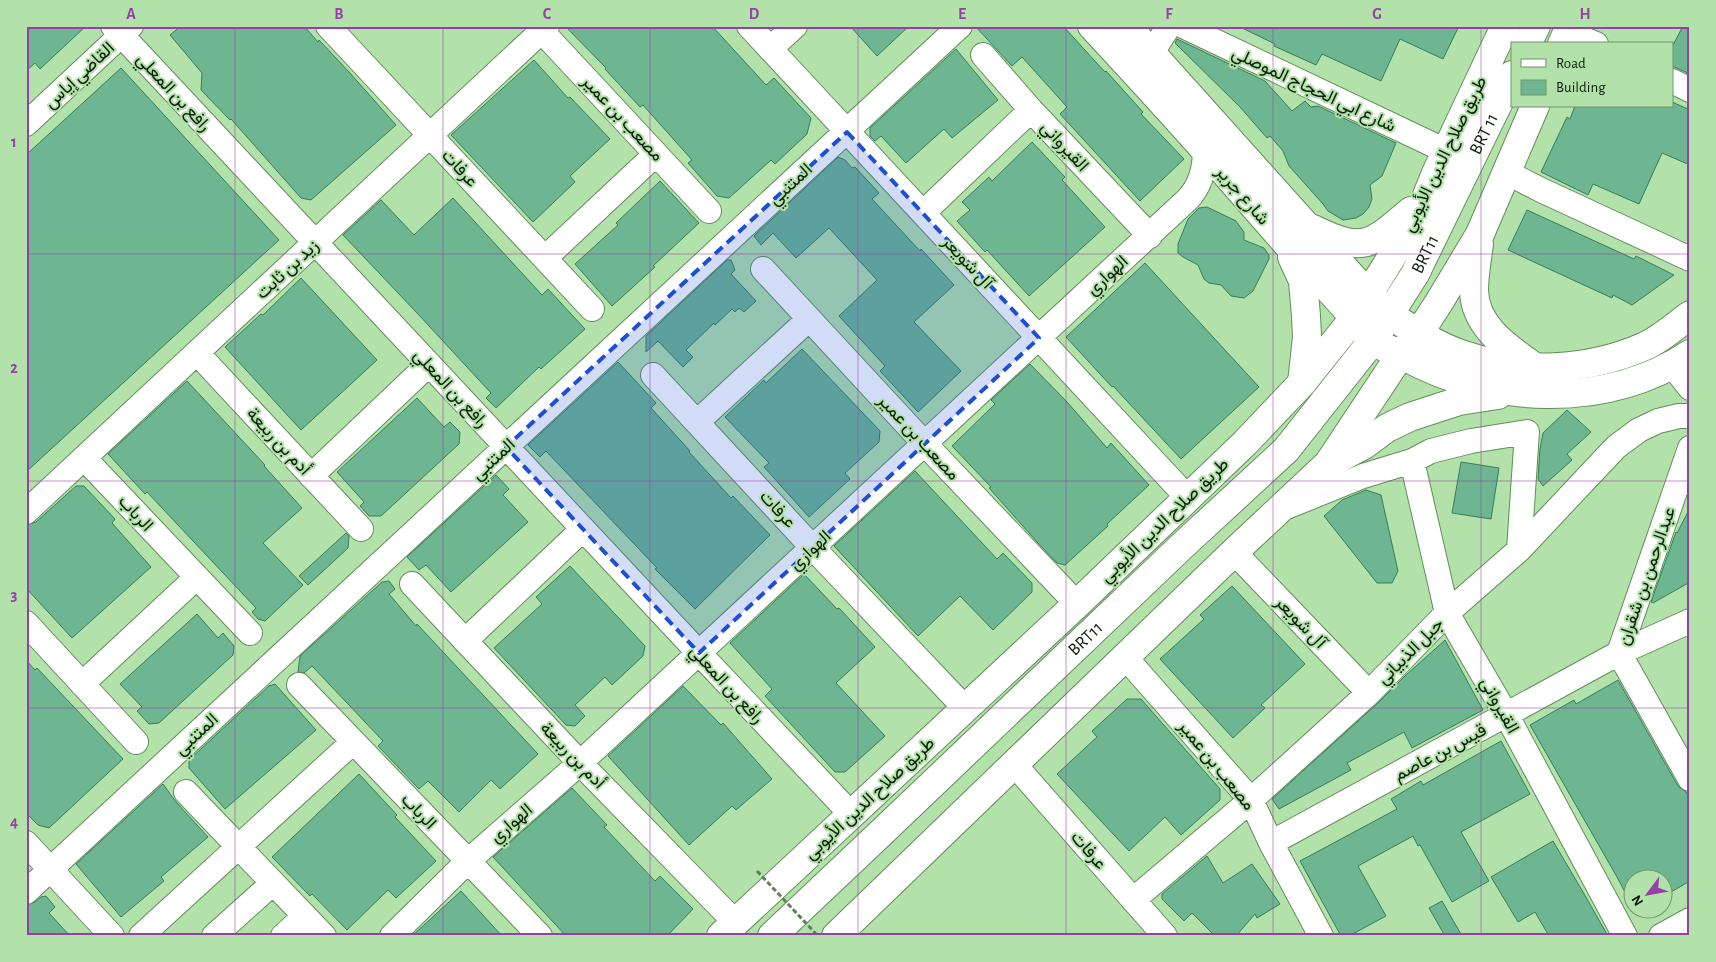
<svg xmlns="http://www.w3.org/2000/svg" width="1716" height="962" viewBox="0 0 1716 962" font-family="'Alegreya Sans',Vazirmatn,sans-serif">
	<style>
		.building { fill: #6db691; stroke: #347e5c }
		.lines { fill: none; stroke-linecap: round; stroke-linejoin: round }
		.minor-casing { stroke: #618e59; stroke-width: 26 }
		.major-casing { stroke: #618e59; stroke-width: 30 }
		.minor { stroke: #fff; stroke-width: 24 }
		.major { stroke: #fff; stroke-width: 28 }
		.path-bridge { stroke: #5f8059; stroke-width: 3; stroke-dasharray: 5 2.5; stroke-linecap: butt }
		.marked { fill: #1d4ed8; fill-opacity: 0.2; stroke: #1d4ed8; stroke-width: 4; stroke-dasharray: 10 6; stroke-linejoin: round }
		.grid { fill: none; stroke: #983ea9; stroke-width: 1; stroke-opacity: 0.55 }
		.labels { text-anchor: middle; stroke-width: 4; stroke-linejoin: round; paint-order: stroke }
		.street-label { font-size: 18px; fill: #0c1e09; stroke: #b2e2a9 }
		.neatline { fill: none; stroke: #983ea9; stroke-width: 2 }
		.grid-label { font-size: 16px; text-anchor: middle; font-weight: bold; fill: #983ea9 }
	</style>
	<rect width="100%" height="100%" fill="#b2e2a9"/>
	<path class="building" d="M26 26H86L40 69 35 63 26 71Z
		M181 26H304L318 42 319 40 350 73 396 125 311 200 301 198 231 119 230 120 201 90 202 73 170 35Z
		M565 26H712L766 85 774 78 811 118 807 134 775 164 771 160 729 198 717 196 688 163 692 160 643 105 640 107 605 69 606 68Z
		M850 26H909L877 56Z
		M975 26H1063L1105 72 1106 71 1143 112 1141 114 1184 159 1140 201 1060 114 1067 107 1022 57 1012 66Z
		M1238 26H1459L1443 59 1400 39 1381 81 1322 54 1316 65 1274 46 1275 44Z
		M1683 26H1690V74L1672 66V47Z
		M1177 39 1265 81 1292 111 1305 101 1311 107 1318 106 1396 143 1382 176 1370 185 1372 199 1369 207 1363 214 1356 218 1343 220 1328 211 1323 204 1289 166 1283 151 1270 136 1267 138 1240 107 1175 43Z
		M956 49 998 100 952 138 944 129 906 163 881 136 875 141 870 136V128Z
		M534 60 568 98 570 97 610 139 570 176 575 182 533 222 451 135Z
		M121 68 279 240 26 472V155Z
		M1672 102 1690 110V165L1662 153 1639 204 1593 184 1588 195 1541 172 1567 117 1570 119 1575 106H1672Z
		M1032 142 1065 177 1062 180 1105 227 1029 296 987 250 985 252 957 221 970 210 962 202 989 177 992 181Z
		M838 157 845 160 852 168 855 167 879 193 872 199 920 251 921 249 954 285 914 322 961 371 918 412 880 371 885 366 839 316 877 280 829 228 796 258 773 233 761 245 754 236Z
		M660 181 699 223 653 266 655 267 612 306 575 264 618 225 616 223Z
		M453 198 542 295 548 289 585 329 541 369 539 367 496 408 486 398 491 393 417 313 343 235 381 200 414 235Z
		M1207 207 1236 221 1244 232V240L1264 248 1269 255V259L1253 291 1244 298 1231 296 1221 285 1209 283 1204 279 1198 265 1183 257 1178 253V244L1188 219 1199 208Z
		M1527 210 1634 259 1636 256 1674 275 1632 305 1613 295 1612 298 1508 250Z
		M727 260H731L735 270 731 274 756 301 744 312 739 308 735 312 732 309 715 325 714 323 686 350 693 357 683 367 658 341 646 352V336Z
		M1145 263 1259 387 1181 459 1113 386 1112 387 1066 337Z
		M301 278 377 360 301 430 225 347 261 314 263 315Z
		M802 349 880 431 879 442 845 473 850 479 809 517 764 467 769 463 725 417 764 380 766 383Z
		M618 362 656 403 651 408 690 451 689 452 731 498 733 496 770 535 695 609 655 569 657 568 546 451 540 457 528 445Z
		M1030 364 1068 403 1107 448 1111 443 1149 485 1107 524 1108 526 1065 565 1057 563 1038 543 989 488 991 487 952 446 995 404 991 400Z
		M187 381 265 465 264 466 302 508 263 543 303 585 265 621 258 619 252 612 256 608 147 492 145 494 108 454Z
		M417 398 444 427 450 422 460 432 459 444 381 516H369L360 506 364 502 337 472Z
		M1567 410 1591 432 1567 454 1572 460 1543 486 1538 479 1540 449 1543 433Z
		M1461 462 1499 468 1491 519 1452 513Z
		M915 471 997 559 1003 553 1032 583V592L993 630 960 596 918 636 834 546Z
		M496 475 509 489 503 495 528 522 451 592 426 565 419 570 407 557Z
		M76 486H84L115 519 112 523 151 567 72 638 26 588V525L36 522Z
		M1366 490 1381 495 1398 571 1392 583H1377L1324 516 1342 500Z
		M1690 508V582L1653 603 1651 602 1676 532 1677 533Z
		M346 533 349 536 348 548 308 585 299 576Z
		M570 566 645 646 643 656 612 685 605 677 575 705 585 716 575 726 566 725 494 648 542 604 536 597Z
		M804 574 837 609 839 608 875 647 836 683 885 736 845 772H835L765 696 772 689 730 643Z
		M389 581 395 589 389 594 416 626 417 624 538 754 500 789 491 780 459 812 428 781 419 789 378 746 383 741 312 666 304 673 298 672 300 656 382 582Z
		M1232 586 1305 664 1261 705 1265 708 1233 738 1160 659 1204 619 1200 615Z
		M197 614 218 638 223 633 234 646 233 655 159 723 149 724 137 711 142 707 120 684Z
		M1445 640 1483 710 1412 748 1404 732 1347 763 1351 770 1279 809 1272 799 1378 703 1405 676Z
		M26 660 35 670 37 668 123 759 49 828 38 825 26 813Z
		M1618 680 1678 786 1686 792 1690 798V881L1664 896V880H1634V909L1617 877 1530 725 1574 700 1576 704Z
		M275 684 316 730 225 809 189 768V760L269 686Z
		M683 686 721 725 723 723 772 779 736 810 732 806 689 845 608 756Z
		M1127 699H1141L1220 789V800L1181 835 1165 817 1129 851 1057 774 1097 737 1092 731Z
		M1501 741 1530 794 1461 832 1489 881 1452 902 1420 845 1418 846 1413 836 1358 866 1386 916 1349 936H1341L1300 861 1397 809 1391 799 1421 781 1423 785Z
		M359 774 397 815 395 817 436 861 396 898 388 890 347 930 312 894 310 896 272 857Z
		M163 784 176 802 208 837 161 877 164 881 121 917 76 864Z
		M572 788 607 825 604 827 655 881 660 876 693 909 667 936H566L493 857Z
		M1553 841 1583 892 1608 936H1549L1535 912 1518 922 1491 877Z
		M1207 856 1223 883 1252 864 1280 904 1257 918 1255 914 1236 936H1215L1192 913 1184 921 1162 899V894Z
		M461 891 502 936H412Z
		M46 896 55 907 49 913 70 936H26V905L35 902 41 897Z
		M1442 901 1462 936H1445L1429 908Z"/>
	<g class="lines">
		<defs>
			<path id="minor" d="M113 26 699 653 851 814
				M328 26 592 309
				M537 26 709 211
				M749 26 1187 497
				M1183 26 1446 151
				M1567 32 1596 44
				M770 49 795 26
				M1151 54 1169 26
				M983 55 1031 110 1150 236
				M1672 81 1690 90
				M26 124 131 26
				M1506 172 1541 190 1690 259
				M923 213 1031 110
				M545 258 656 154
				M763 269 925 444 1077 604
				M197 353 361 529
				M1667 366 1679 374 1690 388
				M653 375 813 548 965 708
				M697 422 809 319
				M1690 448 1619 653 1690 779
				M84 458 250 633
				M1412 461 1447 613 1507 716 1625 936
				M311 476 429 364
				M1284 508 1363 476 1412 461 1431 451 1471 441 1527 432 1519 550
				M26 512 547 26
				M1234 552 1369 693
				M412 584 580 763 736 923
				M26 623 136 742
				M465 641 583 529
				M1125 657 1251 800 1271 843 1321 936
				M82 684 197 577
				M299 685 540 936
				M1014 764 1165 936
				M186 792 324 936
				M26 843 112 936
				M1271 843 1619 653 1690 621
				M26 892 960 26
				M1133 900 1251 800 1369 693 1447 613 1519 550 1616 447 1639 430 1658 421 1679 416H1690
				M141 936 353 742
				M214 936 273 883
				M283 936 305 916
				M392 936 468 861 580 763 1188 199C1201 185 1205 169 1205 150
				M1661 936 1690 920"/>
			<g id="major">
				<path d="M1092 26C1130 67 1168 108 1205 150 1243 193 1279 236 1318 278 1331 291 1344 306 1356 320 1361 327 1367 335 1373 341 1382 347 1394 351 1404 356 1490 404 1605 410 1690 354"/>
				<path d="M1127 26 1353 278C1366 290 1378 305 1391 315 1413 331 1439 347 1464 355 1521 374 1588 371 1643 347 1660 340 1675 326 1690 315"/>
				<path d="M1527 44 1536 26"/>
				<path d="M1562 44 1570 26"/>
				<path d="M1313 229C1364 254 1371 245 1411 211"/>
				<path d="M1479 244C1477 259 1474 275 1474 290 1474 326 1508 348 1533 366"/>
				<path d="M1292 257 1303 281 1306 316 1307 337 1302 383"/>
				<path d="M1330 463 1364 445 1387 428 1410 417 1459 401 1498 395"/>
				<path d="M721 936 1077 604 1245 443 1302 383 1354 318 1399 245 1415 225 1436 173 1505 26"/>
				<path id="s1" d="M772 936 882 832 1182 546 1286 450 1373 340 1415 274 1512 75"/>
				<path d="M836 936 1234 552 1328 464 1401 354 1419 333 1438 304 1480 234 1535 106"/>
			</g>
		</defs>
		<use href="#minor" class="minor-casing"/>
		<use href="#major" class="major-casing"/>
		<use href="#minor" class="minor"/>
		<use href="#major" class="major"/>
		<path class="path-bridge" d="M757 871 818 936"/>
	</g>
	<path class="marked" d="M847 132 1039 338 699 653 506 447Z"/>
	<path class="grid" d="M235 26V936M443 26V936M650 26V936M858 26V936M1066 26V936M1273 26V936M1481 26V936M26 254H1690M26 481H1690M26 708H1690"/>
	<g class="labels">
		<g class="street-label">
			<text transform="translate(79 75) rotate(-43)" y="6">القاضي إياس</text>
			<text transform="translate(1314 89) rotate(25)" y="6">شارع ابي الحجاج الموصلي</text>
			<text transform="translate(174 92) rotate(47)" y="6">رافع بن المعلي</text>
			<text transform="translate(623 118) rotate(47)" y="6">مصعب بن عمير</text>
			<text dy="6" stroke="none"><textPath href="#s1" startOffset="1082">BRT 11</textPath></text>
			<text transform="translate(1065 146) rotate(47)" y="6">القيرواني</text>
			<text transform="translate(1444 154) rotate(-64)" y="6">طريق صلاح الدين الأيوبي</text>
			<text transform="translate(460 168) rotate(47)" y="6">عرفات</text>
			<text transform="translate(790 184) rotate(-43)" y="6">المتنبي</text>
			<text transform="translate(1243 195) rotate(49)" y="6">شارع جرير</text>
			<text dy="6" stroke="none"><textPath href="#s1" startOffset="948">BRT11</textPath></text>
			<text transform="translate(968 262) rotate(47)" y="6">آل شويعر</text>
			<text transform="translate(287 269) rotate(-43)" y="6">زيد بن ثابت</text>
			<text transform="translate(1107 275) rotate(-43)" y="6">الهواري</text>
			<text transform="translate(451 388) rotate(47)" y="6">رافع بن المعلي</text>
			<text transform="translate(919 437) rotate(47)" y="6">مصعب بن عمير</text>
			<text transform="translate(279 441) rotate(47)" y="6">أدم بن ربيعة</text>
			<text transform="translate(493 459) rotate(-43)" y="6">المتنبي</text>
			<text transform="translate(778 509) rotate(47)" y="6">عرفات</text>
			<text transform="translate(136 513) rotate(47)" y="6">الرباب</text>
			<text transform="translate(1164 520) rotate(-44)" y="6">طريق صلاح الدين الأيوبي</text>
			<text transform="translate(810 550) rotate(-43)" y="6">الهواري</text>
			<text transform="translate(1646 576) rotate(-71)" y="6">عبدالرحمن بن شقران</text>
			<text transform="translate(1301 622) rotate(46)" y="6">آل شويعر</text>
			<text dy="6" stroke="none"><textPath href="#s1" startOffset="432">BRT11</textPath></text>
			<text transform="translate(1410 651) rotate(-45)" y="6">جبل الذبياني</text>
			<text transform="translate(727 684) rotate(47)" y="6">رافع بن المعلي</text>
			<text transform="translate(1500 705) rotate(61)" y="6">القيرواني</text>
			<text transform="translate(196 734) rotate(-43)" y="6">المتنبي</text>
			<text transform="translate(1440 752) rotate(-28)" y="6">قيس بن عاصم</text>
			<text transform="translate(573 755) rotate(46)" y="6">أدم بن ربيعة</text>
			<text transform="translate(1217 765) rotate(51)" y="6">مصعب بن عمير</text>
			<text transform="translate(869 798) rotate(-43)" y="6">طريق صلاح الدين الأيوبي</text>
			<text transform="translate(419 811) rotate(46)" y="6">الرباب</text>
			<text transform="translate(511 823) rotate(-41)" y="6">الهواري</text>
			<text transform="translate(1089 850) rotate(49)" y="6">عرفات</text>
		</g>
	</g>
	<rect width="1716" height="962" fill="none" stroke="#b2e2a9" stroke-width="55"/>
	<rect x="1511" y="42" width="162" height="65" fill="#b2e2a9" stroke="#709469"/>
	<rect x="1521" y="59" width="25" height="8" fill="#ffffff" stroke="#709469"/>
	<text x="1556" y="68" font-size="15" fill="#0c1e09">Road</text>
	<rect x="1521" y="80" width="25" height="15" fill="#6db691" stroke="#709469"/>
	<text x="1556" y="92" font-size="15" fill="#0c1e09">Building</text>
	<g transform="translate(1648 894) rotate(238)"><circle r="24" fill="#b2e2a9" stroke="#709469"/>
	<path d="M0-4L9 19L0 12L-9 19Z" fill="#983ea9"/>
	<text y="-8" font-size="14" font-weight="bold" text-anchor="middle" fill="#0c1e09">N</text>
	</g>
	<rect x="28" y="28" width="1660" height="906" class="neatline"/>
	<g class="grid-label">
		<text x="131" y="19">A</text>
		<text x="339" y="19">B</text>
		<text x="547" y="19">C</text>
		<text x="754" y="19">D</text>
		<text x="962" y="19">E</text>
		<text x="1169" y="19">F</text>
		<text x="1377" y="19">G</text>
		<text x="1585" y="19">H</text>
		<text x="14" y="147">1</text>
		<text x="14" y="373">2</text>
		<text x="14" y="600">3</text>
		<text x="14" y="827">4</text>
	</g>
</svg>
